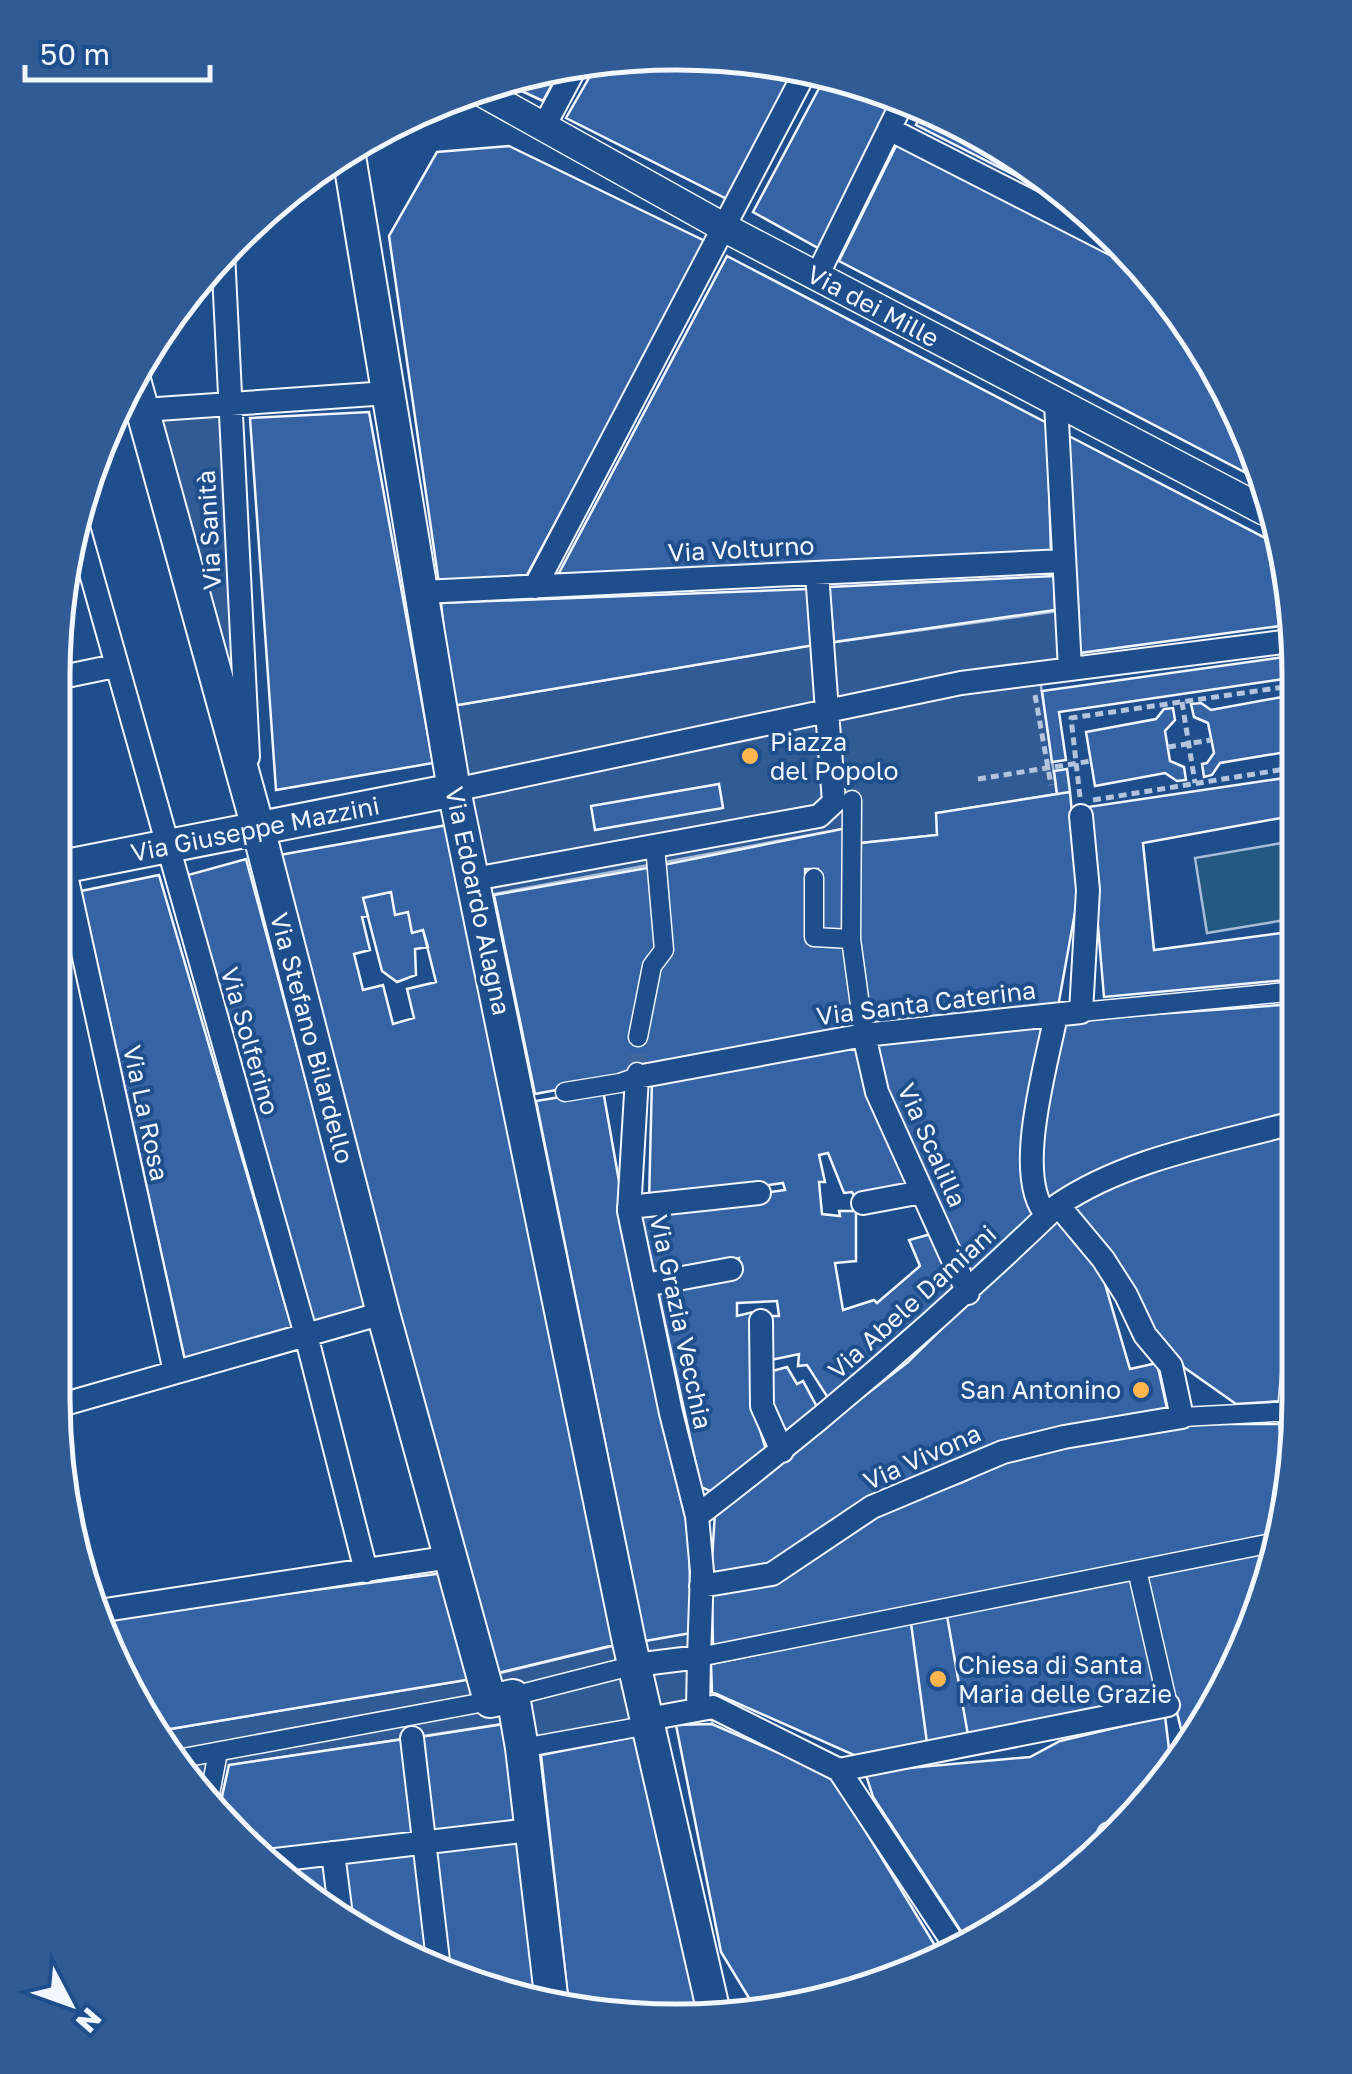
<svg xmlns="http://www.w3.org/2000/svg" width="1352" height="2074" viewBox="0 0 1352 2074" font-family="'Golos Text',sans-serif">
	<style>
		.green { fill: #245a82; stroke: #a8bbd7; stroke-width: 2.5 }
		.parking { fill: #305b95; stroke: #a8bbd7; stroke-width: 2.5 }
		.building { fill: #3563a3; stroke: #f2f6ff; stroke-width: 2.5; fill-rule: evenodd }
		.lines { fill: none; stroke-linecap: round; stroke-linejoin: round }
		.pedestrian-tunnel { stroke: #3f679d; stroke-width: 18; stroke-dasharray: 18 9; stroke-linecap: butt }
		.pedestrian-casing { stroke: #f2f6ff; stroke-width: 21 }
		.minor-casing { stroke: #f2f6ff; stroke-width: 26 }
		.tertiary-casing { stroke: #f2f6ff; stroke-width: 31 }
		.secondary-casing { stroke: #f2f6ff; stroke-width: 36 }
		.path { stroke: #b3c4dc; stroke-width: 5; stroke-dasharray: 8 5; stroke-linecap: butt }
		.pedestrian { stroke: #1f4e8c; stroke-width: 18 }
		.minor { stroke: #1f4e8c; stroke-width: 22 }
		.tertiary { stroke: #1f4e8c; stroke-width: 28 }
		.secondary { stroke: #1f4e8c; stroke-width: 32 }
		.poi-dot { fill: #ffb74d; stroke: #1f4e8c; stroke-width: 4 }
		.labels { text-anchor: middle; stroke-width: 8; stroke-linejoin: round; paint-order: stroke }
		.street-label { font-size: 25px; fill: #f2f6ff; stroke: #1f4e8c }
		.poi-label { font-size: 25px; fill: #f2f6ff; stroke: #1f4e8c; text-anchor: start }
		.rim { fill: none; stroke: #f2f6ff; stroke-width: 5 }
	</style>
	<rect width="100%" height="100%" fill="#1f4e8c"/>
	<path class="green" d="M1288 842 1297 918 1207 933 1195 858Z"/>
	<path class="parking" d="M229 406 251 805 143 410Z
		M1066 610 1070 669 1039 673 1057 794 937 813V835L861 843 847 828 478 897 452 706 814 645Z
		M691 1633 713 1647 712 1724 676 1725 634 1737 508 1761 503 1724 229 1765 219 1810 158 1745 152 1732 484 1677 629 1642Z"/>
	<path class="building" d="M635 54 795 75 727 199 566 118 597 64Z
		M557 75 543 101 513 87Z
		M824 79 876 85 894 96 818 248 753 212Z
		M922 112 1087 207 1093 215 916 125Z
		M897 144 1130 263 1235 400 1256 478 839 261Z
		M509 146 707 242 527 575 439 584 389 236 437 152Z
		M727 256 1047 423 1051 552 558 575Z
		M369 412 433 763 276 790 250 418Z
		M1065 434 1273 542 1295 624 1080 653Z
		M1054 576 1055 610 834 642 829 587Z
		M808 589 814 645 452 706 441 603Z
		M1298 655V677L1059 712 1066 760 1052 762 1042 691Z
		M1282 697 1292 751 1220 763 1212 775 1204 777 1202 764 1207 763 1214 753 1208 723 1194 717 1191 704 1201 703 1211 710Z
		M1173 708 1175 720 1165 731 1170 761 1184 767 1186 780 1177 781 1165 773 1095 786 1086 732 1156 719 1164 709Z
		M1067 769 1070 792 1057 794 1054 771Z
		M1298 776 1297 815 1143 843 1154 950 1297 931V979L1104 997 1088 807Z
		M719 784 723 808 595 830 591 806Z
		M1070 792 1079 890 1058 1007 870 1028 858 940 861 843 937 835 936 813Z
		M447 825 614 1645 494 1674 274 856ZM391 892 395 915 408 912 412 933 423 930 436 982 407 989 414 1018 393 1024 383 985 363 990 354 954 370 950 362 917 368 916 363 898Z
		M847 828 845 932 819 931 818 869H805L807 943 845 941 858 1033 535 1094 494 895 653 867 658 953 648 956 633 1037 667 948 663 865Z
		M246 859 368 1309 310 1326 188 875Z
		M159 875 293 1331 185 1360 81 891Z
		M391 892 395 915 408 912 412 933 423 930 428 947 415 949 416 975 397 982 382 971 363 898Z
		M1296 1004V1116L1043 1201 1037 1160 1059 1021Z
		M1049 1022 1022 1157 1034 1220 970 1280 886 1093 872 1040Z
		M861 1040 915 1187 856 1199 852 1192 844 1193 828 1153 819 1155 825 1182H819L822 1214 840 1216 839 1211H856V1261L835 1263 843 1310 874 1300 877 1303 920 1266 909 1240 931 1234 958 1284 906 1333 828 1398 807 1365 798 1366 799 1354 771 1360 767 1316H779L777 1301 737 1303V1316L753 1312 755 1413 766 1450 714 1493 701 1487 657 1287 737 1274 739 1258 722 1265 655 1277 640 1210 785 1190 783 1183 649 1202 652 1079Z
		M603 1090 660 1415 689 1532 691 1633 645 1641 536 1101Z
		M1296 1129 1295 1267 1283 1401 1236 1404 1185 1368 1153 1334 1132 1284 1072 1207 1140 1172Z
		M1057 1215 1100 1267 1130 1369 1157 1363 1168 1413 869 1502 774 1566 711 1577 715 1512 908 1362Z
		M787 1367 797 1384 803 1381 817 1407 783 1435 772 1413 769 1372Z
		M1175 1424H1281L1290 1493 1280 1532 1037 1585 713 1647 712 1592 897 1506 963 1482 1011 1459Z
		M1275 1550 1252 1637 1185 1745 1143 1575Z
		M444 1573 472 1679 152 1732 112 1651 103 1618Z
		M1133 1577 1158 1698 968 1735 947 1616Z
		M947 1616 968 1735 927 1743 911 1623Z
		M911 1623 927 1743 856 1756 712 1692 711 1664Z
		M1165 1716 1170 1757 1175 1761 1145 1809 988 1938 970 1945 873 1797 865 1772 1030 1757 1060 1741Z
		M504 1724 515 1821 433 1831 420 1737Z
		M712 1724 832 1776 942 1957 837 2000 755 2008 721 1952 676 1725Z
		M634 1737 702 2014 636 2020 569 2007 541 1755Z
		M404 1739 416 1833 260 1854 219 1810 229 1765Z
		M521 1840 538 2001 475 1988 448 1974 436 1849Z
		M419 1851 433 1966 348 1920 341 1861Z
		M324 1862 331 1911 296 1892 273 1868Z"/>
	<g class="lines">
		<path class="pedestrian-tunnel" d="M637 1072 638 1037"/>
		<defs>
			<path id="pedestrian" d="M852 800 851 939 864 1035
				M814 878V937L851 939
				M1081 1012 1297 991
				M638 1037 652 966 664 950 655 846
				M565 1092 620 1083 637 1077V1072
				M1182 1417 1295 1411
				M1294 1473 1287 1412 1295 1323
				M1137 1570 1168 1705
				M699 1657 1277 1542
				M513 1696 635 1665
				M522 1748 649 1725
				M172 1760 490 1701
				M209 1799 218 1752"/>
			<path id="minor" d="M543 128 574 70
				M889 129 1116 245
				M223 253 248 757
				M817 276 903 101
				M1056 403 1070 669
				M143 410 388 393
				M78 527 306 1335 366 1571
				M535 587 803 76
				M422 592 1063 561
				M57 678 115 666
				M454 790 827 711 817 573
				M64 866 175 1372
				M474 879 819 816 834 802 827 711 961 683 1298 640
				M864 1035 877 1092 968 1293
				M863 1203 922 1192
				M629 1207 759 1193
				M1047 1215C1012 1178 1047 1063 1056 1015
				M645 1285 731 1269
				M761 1321 762 1406 782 1451
				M54 1407 383 1313
				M697 1516 671 1413 629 1211 637 1077 864 1035 1081 1012 1088 890 1081 816
				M80 1567 90 1608
				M701 1586 772 1574 872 1507 1003 1452 1064 1437 1182 1417 1171 1366 1145 1335 1126 1295 1103 1259 1058 1205
				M92 1612 451 1557
				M635 1665 699 1657 702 1572 697 1516C824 1419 943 1316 1058 1205 1127 1158 1217 1144 1296 1122
				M698 1709 699 1657
				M648 1719 713 1707 839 1770 958 1950
				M412 1738 439 1969
				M839 1770 1168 1705
				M1109 1834 1110 1837
				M333 1853 341 1916
				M267 1861 530 1830"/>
			<path id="tertiary" d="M485 94 725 228 1265 511"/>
			<path id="secondary" d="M349 156 454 790 629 1642 714 2013
				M133 376 258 828 383 1313 490 1701 513 1696 522 1748 552 2004
				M56 868 454 790"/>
		</defs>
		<use href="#pedestrian" class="pedestrian-casing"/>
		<use href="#minor" class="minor-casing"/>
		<use href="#tertiary" class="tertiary-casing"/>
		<use href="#secondary" class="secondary-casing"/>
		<path class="path" d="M1035 695 1051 785
			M1182 702 1195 783
			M1287 727 1298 725
			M1168 747 1211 740
			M978 779 1091 761
			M1080 797 1071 718 1291 686 1298 735
			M1093 800 1298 767"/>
		<use href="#pedestrian" class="pedestrian"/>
		<use href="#minor" class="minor"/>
		<use href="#tertiary" class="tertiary"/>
		<use href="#secondary" class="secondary"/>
	</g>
	<g class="poi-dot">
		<circle cx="750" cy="756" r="10"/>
		<circle cx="1141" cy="1390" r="10"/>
		<circle cx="938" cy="1679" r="10"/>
	</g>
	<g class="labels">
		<g class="street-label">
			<text transform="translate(873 306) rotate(28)" y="9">Via dei Mille</text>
			<text transform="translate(209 530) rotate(-93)" y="9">Via Sanità</text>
			<text transform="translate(741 549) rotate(-3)" y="9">Via Volturno</text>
			<text transform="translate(255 829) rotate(-11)" y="9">Via Giuseppe Mazzini</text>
			<text transform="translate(478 901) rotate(78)" y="9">Via Edoardo Alagna</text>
			<text transform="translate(926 1003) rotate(-7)" y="9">Via Santa Caterina</text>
			<text transform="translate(312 1038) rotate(75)" y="9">Via Stefano Bilardello</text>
			<text transform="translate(250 1041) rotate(74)" y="9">Via Solferino</text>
			<text transform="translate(146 1113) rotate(78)" y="9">Via La Rosa</text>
			<text transform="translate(932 1145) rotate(66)" y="9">Via Scalilla</text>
			<text transform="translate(912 1302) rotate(-42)" y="9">Via Abele Damiani</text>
			<text transform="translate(681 1322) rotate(78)" y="9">Via Grazia Vecchia</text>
			<text transform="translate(922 1457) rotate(-24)" y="9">Via Vivona</text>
		</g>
		<g class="poi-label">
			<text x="770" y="751">Piazza<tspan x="770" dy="29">del Popolo</tspan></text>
			<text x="1121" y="1399" text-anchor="end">San Antonino</text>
			<text x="958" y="1674">Chiesa di Santa<tspan x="958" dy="29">Maria delle Grazie</tspan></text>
		</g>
	</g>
	<path d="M0 0H1352V2074H0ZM676 70H676A606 606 0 0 1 1282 676V1398A606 606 0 0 1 676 2004H676A606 606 0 0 1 70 1398V676A606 606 0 0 1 676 70Z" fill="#305b95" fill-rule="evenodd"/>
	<path class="rim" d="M676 70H676A606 606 0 0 1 1282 676V1398A606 606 0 0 1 676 2004H676A606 606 0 0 1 70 1398V676A606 606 0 0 1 676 70Z"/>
	<g transform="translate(70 2004) rotate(131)" stroke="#1f4e8c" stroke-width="8" paint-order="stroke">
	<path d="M0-8L18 38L0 25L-18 38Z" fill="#f2f6ff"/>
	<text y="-15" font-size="28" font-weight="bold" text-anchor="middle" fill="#f2f6ff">N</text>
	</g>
	<path d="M25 65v15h185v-15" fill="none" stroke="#f2f6ff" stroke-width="5"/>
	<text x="40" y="65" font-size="30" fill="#f2f6ff" stroke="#1f4e8c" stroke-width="8" paint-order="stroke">50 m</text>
</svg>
